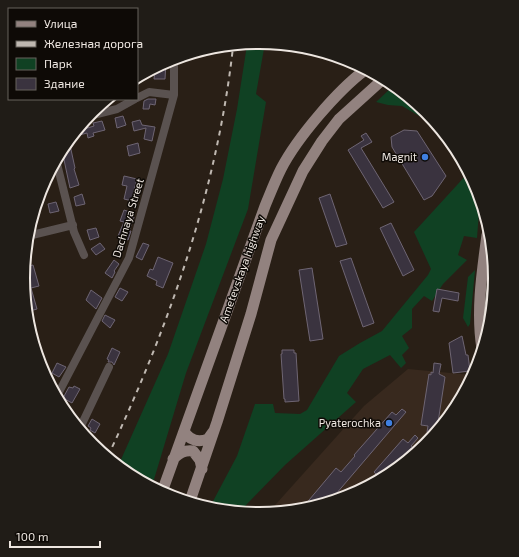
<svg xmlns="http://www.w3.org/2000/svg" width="519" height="557" viewBox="0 0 519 557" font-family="'Exo 2',sans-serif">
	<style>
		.industrial { fill: #38291e }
		.green { fill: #104123 }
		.building { fill: #3a333f; stroke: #6e6573 }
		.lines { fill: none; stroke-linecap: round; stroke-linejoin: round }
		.minor { stroke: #5a5250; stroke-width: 8 }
		.major { stroke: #92827f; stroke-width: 11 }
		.tram { stroke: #bfb8b1; stroke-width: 1 }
		.rail { stroke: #bfb8b1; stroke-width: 2; stroke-dasharray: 5 5; stroke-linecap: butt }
		.shop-dot { fill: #3f7fe0; stroke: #0e0a06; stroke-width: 1.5 }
		.labels { text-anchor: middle; stroke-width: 3; stroke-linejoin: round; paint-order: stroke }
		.poi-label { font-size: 11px; fill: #ede6e0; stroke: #0e0a06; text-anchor: end }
		.street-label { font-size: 11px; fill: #ede6e0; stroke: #0e0a06 }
		.rim { fill: none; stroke: #ede6e0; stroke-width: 2 }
	</style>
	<rect width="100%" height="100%" fill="#291f16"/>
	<path class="industrial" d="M408 369 472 375 473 377 427 446 350 497 268 513 364 406Z"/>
	<path class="green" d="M260 42 265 43 256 94 266 102 248 209 186 373 152 486 119 464 168 354 206 244 223 179 237 109 247 45Z
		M391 88 427 111 438 127 402 106 388 105 376 102Z
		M468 173 478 188 480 199 477 238 464 236 458 255 467 260 443 284 432 301 424 296 412 309V328L402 336 409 348 402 355 406 363 401 368 390 355 363 369 347 393 356 402 285 465 246 505 244 512 211 505 237 456 255 404H273L275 413 300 414 307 410 339 356 360 343 382 331 428 275 431 269 414 232Z
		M475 270 470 324 468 327 463 318 468 277Z"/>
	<path class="building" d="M166 62 165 79H154L155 69Z
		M148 99H156L155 105 150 104 149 109H143L144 101Z
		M123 116 126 125 117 128 115 118Z
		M140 120 142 125 155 127 152 141 144 139 146 128 134 131 132 122Z
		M102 121 105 130 93 133 94 136 88 138 87 133 76 136 83 125 84 129 94 126 93 123Z
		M404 130 417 131 446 176 432 196 424 200 392 147 391 137Z
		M366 133 372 142 361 148 394 202 383 208 348 150 364 140 361 136Z
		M138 143 140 153 129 156 127 146Z
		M70 145 75 168 74 169 79 185 70 188 63 155Z
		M124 176 137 179 133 194 139 195 137 202 124 199 127 186 122 185Z
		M82 194 85 204 76 206 74 197Z
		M330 194 347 244 336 247 319 198Z
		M56 202 59 211 50 213 48 204Z
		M124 210 133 213 132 217H134L129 231H131L128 240 118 236 124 222 120 221Z
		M391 223 414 270 403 276 380 228Z
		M96 228 99 237 90 240 87 230Z
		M100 243 105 249 96 255 91 249Z
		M143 243 149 245 142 260 136 257Z
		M158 257 173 263 163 288 156 285 157 281 147 276 150 269 153 270Z
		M351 258 374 323 363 327 340 261Z
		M114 260 119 264 114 271 115 272 112 278 105 273Z
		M33 265 39 286 31 288 37 309 30 311 23 277 25 267Z
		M312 268 323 339 310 341 299 270Z
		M120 288 128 292 122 301 115 297Z
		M437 289 459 293 458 301 442 298 439 312 433 311Z
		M91 290 102 298 96 309 86 300Z
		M105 315 115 320 110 328 102 321Z
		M462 336 466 355H468L470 371 453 373 449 343Z
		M112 348 120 352 114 365 112 362H108L109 360 107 359Z
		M282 350H294V353H296L299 401 285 402V399H284L281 354H282Z
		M57 363 66 367 59 377 52 373Z
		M434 363 441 364 439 374 445 377 437 429H438L431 439 427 432 428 426 421 425 429 374 431 375V372L433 373Z
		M74 386 80 389 72 403 63 398 69 387 73 388Z
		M402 409 406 412 330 501 304 506 336 468 341 472 355 456 354 455 392 412 396 415Z
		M92 419 100 424 95 433 90 430 91 428 88 426Z
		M415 435 418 438 411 446 416 450 410 457 379 477 374 472 403 439 408 443Z"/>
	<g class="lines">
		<path class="minor" d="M137 98 149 92 174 95
			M89 116 117 109 135 99
			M57 164 74 232 84 255
			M32 235 73 225
			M58 394 129 258 174 95V59
			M80 428 109 367"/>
		<path class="major" d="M482 349C476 311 482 272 487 235
			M184 431C189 440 198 443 208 439L213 432
			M173 459C180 453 184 450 193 451L200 460 202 469
			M162 492 265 206C270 194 275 181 281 169 297 138 337 91 365 70
			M190 501 217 422 251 314 271 240 303 171 322 141 339 119 381 81"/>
		<path class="tram" d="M490 283 496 279
			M486 331 484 317 491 252"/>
		<path class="rail" d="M108 456C169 326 217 191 233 47"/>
	</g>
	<g class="shop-dot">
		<circle cx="425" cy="157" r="4"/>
		<circle cx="389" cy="423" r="4"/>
	</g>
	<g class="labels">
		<g class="poi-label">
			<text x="417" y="161">Magnit</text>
			<text x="381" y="427">Pyaterochka</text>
		</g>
		<g class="street-label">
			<text transform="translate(128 218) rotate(-73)" y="4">Dachnaya Street</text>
			<text transform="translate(242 269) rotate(-70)" y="4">Ametevskaya highway</text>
		</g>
	</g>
	<path d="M0 0H519V557H0ZM30 278a229 229 0 1 1 458 0a229 229 0 1 1-458 0Z" fill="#201c17" fill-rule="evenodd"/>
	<path class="rim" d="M30 278a229 229 0 1 1 458 0a229 229 0 1 1-458 0Z"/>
	<rect x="8" y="8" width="130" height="92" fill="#0e0a06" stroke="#67625d"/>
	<rect x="16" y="21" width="20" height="6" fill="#92827f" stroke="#67625d"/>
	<text x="44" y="28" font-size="12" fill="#ede6e0">Улица</text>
	<rect x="16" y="41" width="20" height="6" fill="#bfb8b1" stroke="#67625d"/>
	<text x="44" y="48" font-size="12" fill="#ede6e0">Железная дорога</text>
	<rect x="16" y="58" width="20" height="12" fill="#104123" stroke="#67625d"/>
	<text x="44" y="68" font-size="12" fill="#ede6e0">Парк</text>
	<rect x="16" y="78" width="20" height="12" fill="#3a333f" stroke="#67625d"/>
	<text x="44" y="88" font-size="12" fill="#ede6e0">Здание</text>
	<path d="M10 541v6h90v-6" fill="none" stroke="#ede6e0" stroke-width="2"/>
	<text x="16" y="541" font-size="12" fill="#ede6e0" stroke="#0e0a06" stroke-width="3" paint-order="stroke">100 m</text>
</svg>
